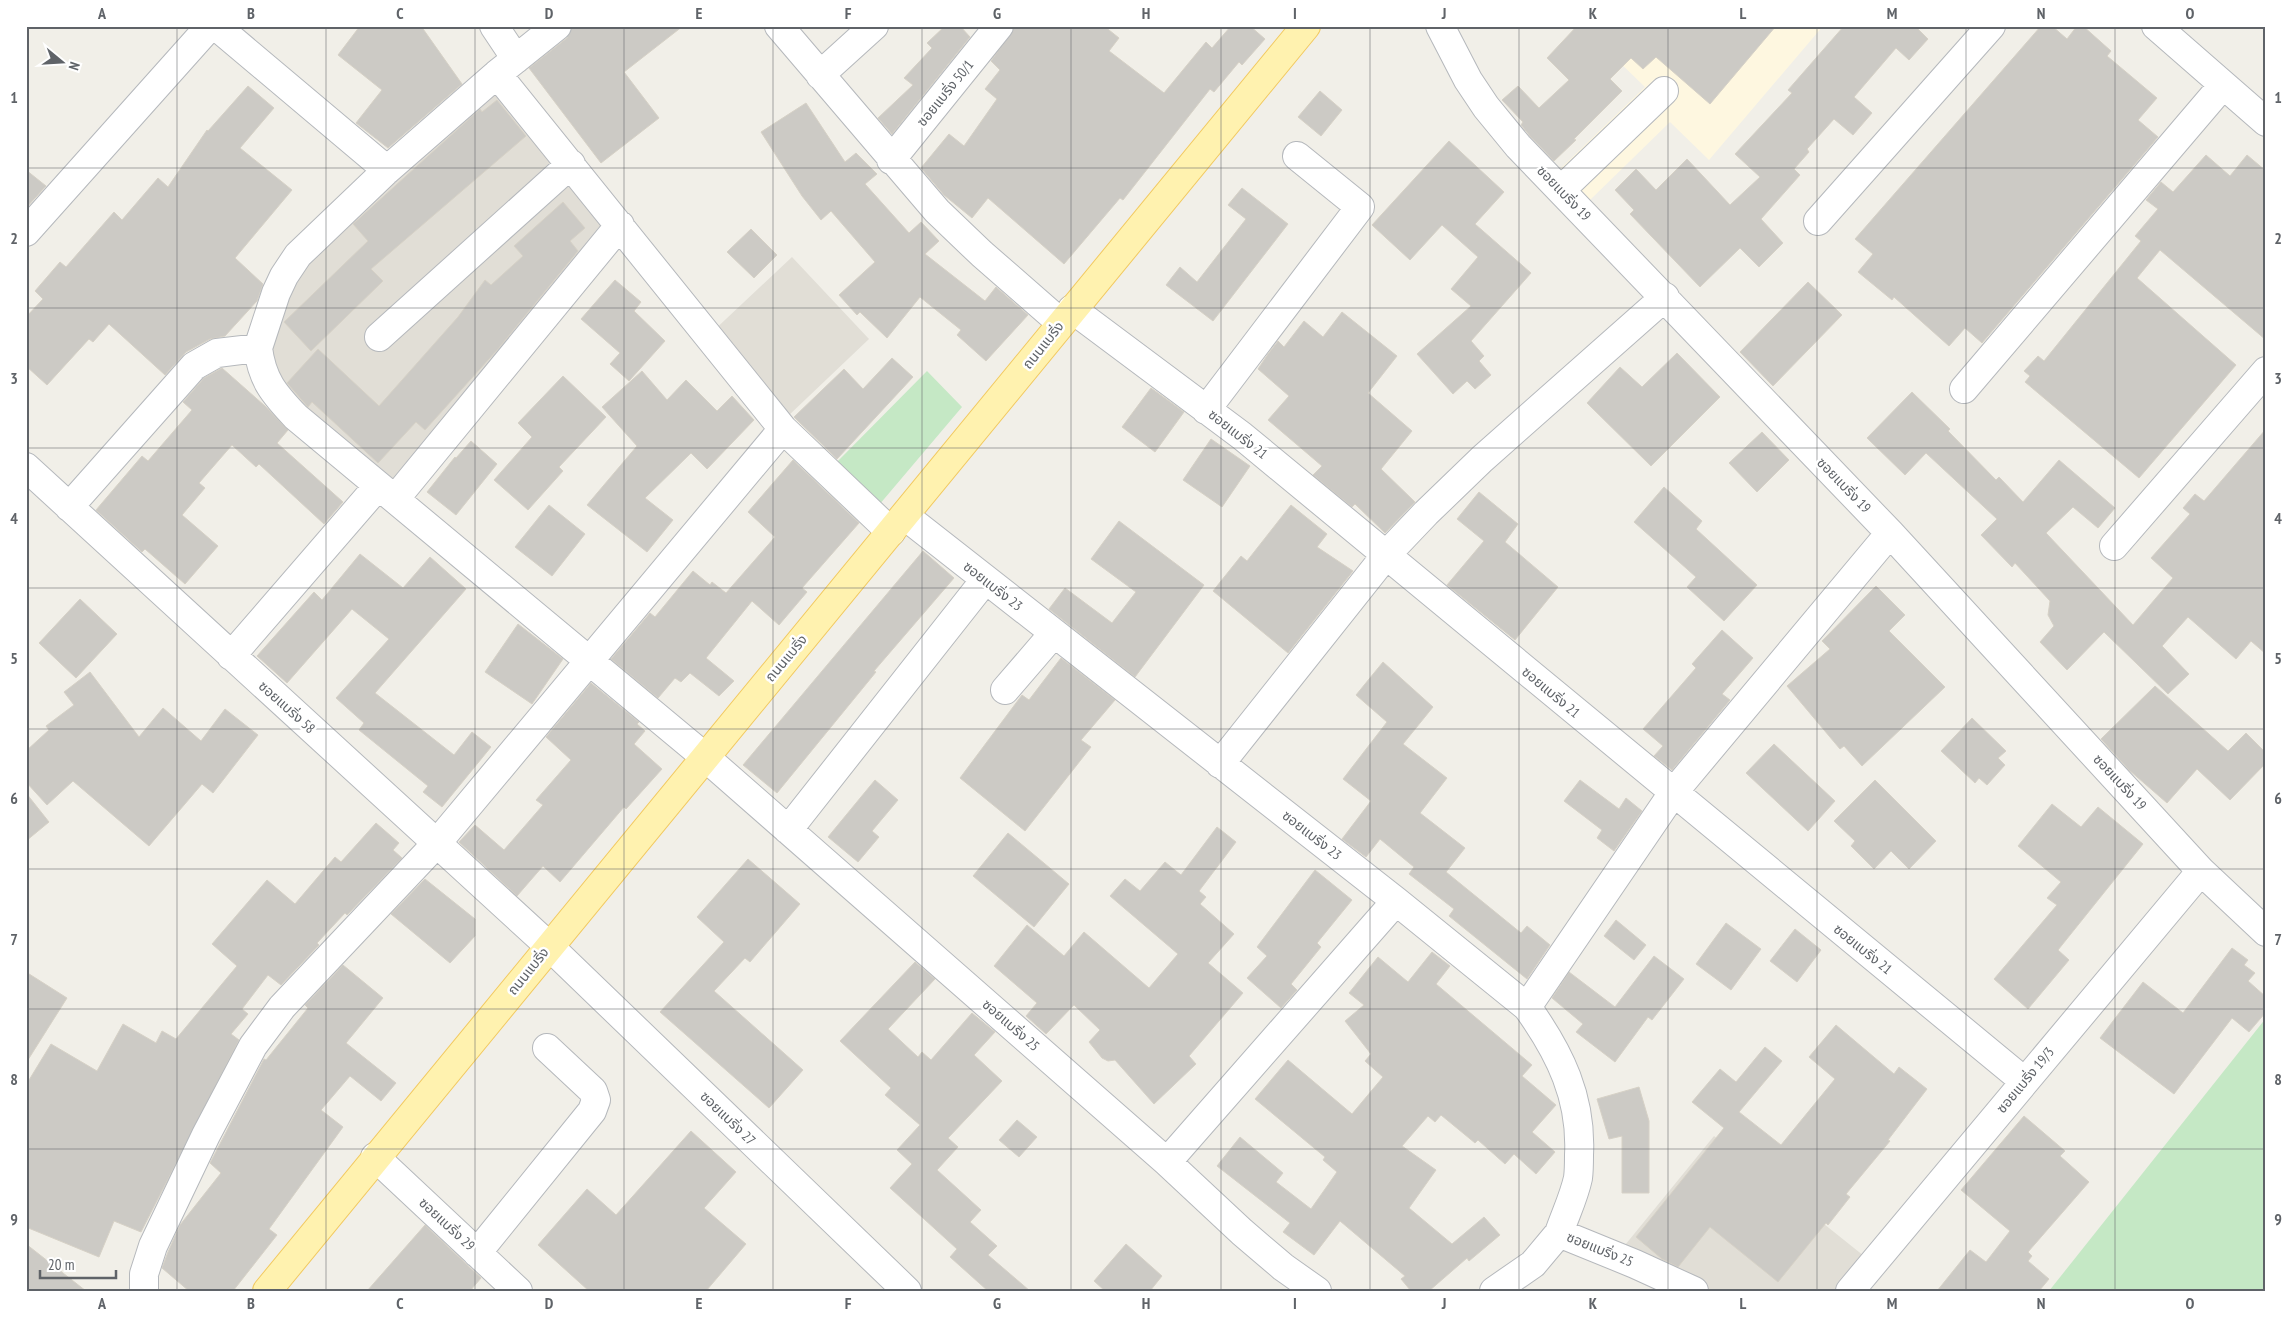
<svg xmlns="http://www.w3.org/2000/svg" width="2292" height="1317" viewBox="0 0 2292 1317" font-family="'PT Sans Narrow','Noto Sans Thai',sans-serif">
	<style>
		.commercial { fill: #fef7e0 }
		.education { fill: #e1ded6 }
		.green { fill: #c5e8c5 }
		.building { fill: #cccac5; stroke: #d6d1c6 }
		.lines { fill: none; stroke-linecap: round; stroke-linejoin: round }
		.minor-casing { stroke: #b5b8bc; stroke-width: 30 }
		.major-casing { stroke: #f2c960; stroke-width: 30 }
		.minor { stroke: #fff; stroke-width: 28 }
		.major { stroke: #fff2af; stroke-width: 28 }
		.grid { fill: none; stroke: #5f6368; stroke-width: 1; stroke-opacity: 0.55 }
		.labels { text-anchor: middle; stroke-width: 5; stroke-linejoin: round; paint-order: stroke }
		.street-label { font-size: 14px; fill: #5f6368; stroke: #fff }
		.neatline { fill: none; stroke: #5f6368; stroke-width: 2 }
		.grid-label { font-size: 16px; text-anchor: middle; font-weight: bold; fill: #5f6368 }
	</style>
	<rect width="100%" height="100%" fill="#f1efe8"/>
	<path class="commercial" d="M1582 26H1823L1709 160 1670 122 1590 200 1558 171 1645 87Z"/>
	<path class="education" d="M497 87 610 228 395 489 284 389 270 364 271 334 277 307 319 246Z
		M792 257 869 339 787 417 709 335Z
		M1714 1136 1864 1256 1838 1291H1714L1621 1250Z"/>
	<path class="green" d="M927 371 962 407 879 505 836 463Z
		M2266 1018V1291H2049Z"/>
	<path class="building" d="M360 26H421L462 84 388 148 356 123 382 90 338 55Z
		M572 26H683L624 72 659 118 601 163 529 68 567 38Z
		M945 26H960L970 37 892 134 878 118 913 85 904 78 932 48 927 43Z
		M1016 26H1104L1119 38 1109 51 1164 93 1206 42 1212 48 1231 26H1250L1265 39 1242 65 1239 62 1214 92 1210 89 1123 200 1120 198 1064 264 988 198 972 218 944 195 921 168 949 134 964 146 997 99 985 89 1000 70 991 61Z
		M1577 26H1776L1710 104 1656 57 1643 69 1631 58 1610 79 1622 91 1574 139 1576 140 1554 161 1530 136 1521 125 1523 122 1502 100 1518 86 1539 108 1569 80 1547 58Z
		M1844 26H1915L1928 39 1909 60 1896 48 1854 97 1872 113 1853 135 1834 119 1807 149 1809 152 1794 169 1800 175 1761 219 1783 243 1759 267 1740 248 1700 287 1630 214 1634 210 1615 190 1636 169 1656 190 1687 159 1730 205 1760 177 1735 154 1792 93 1788 90Z
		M2041 26H2052L2067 39 2077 26H2083L2111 51 2107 56 2157 98 2138 120 2158 137 1982 343 1965 328 1949 346 1894 297 1892 300 1858 272 1873 254 1855 239Z
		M248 86 274 108 240 148 292 190 235 258 263 284 257 301 225 336 210 339 186 352 165 375 109 324 93 342 89 339 47 385 26 366V317L43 299 35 291 60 262 66 267 114 212 122 220 158 178 168 187 207 130 208 131Z
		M1320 91 1342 110 1321 136 1298 117Z
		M497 100 526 136 371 269 383 281 311 351 284 322 368 241 353 224 480 109 482 112Z
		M806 103 845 162 856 153 877 174 865 184 909 233 921 222 939 241 925 254 985 301 996 287 1028 315 986 361 957 335 961 330 920 297 887 338 860 312 857 315 839 295 875 262 831 211 821 220 802 196 761 132Z
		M1449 141 1504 192 1475 224 1531 273 1471 341 1484 356 1479 361 1491 375 1475 389 1467 381 1453 394 1417 354 1471 306 1451 289 1478 257 1442 225 1410 260 1372 225Z
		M2206 155 2230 176 2247 155 2266 171V340L2160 250 2137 278 2236 365 2139 478 2025 382 2030 376 2024 371 2038 356 2044 361 2141 241 2135 236 2158 209 2146 200 2161 182 2173 192Z
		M26 170 46 186 26 208Z
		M1242 188 1288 224 1213 321 1166 285 1180 267 1197 282 1246 219 1228 205Z
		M563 202 585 228 570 241 578 251 498 349 425 430 416 422 378 463 312 402 308 407 307 406 287 383 318 349 379 406 458 317 485 280 491 285 523 256 514 246Z
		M751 229 777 255 754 278 727 252Z
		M615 280 641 302 634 311 665 341 629 381 610 364 620 353 581 319Z
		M1808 282 1842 315 1773 386 1740 352Z
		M1342 312 1397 356 1368 393 1412 431 1381 469 1415 502 1385 533 1355 504 1352 507 1313 475 1322 466 1268 420 1289 396 1258 369 1268 354 1278 341 1284 347 1304 321 1323 337Z
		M1677 353 1720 397 1651 466 1587 403 1620 367 1642 387Z
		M892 358 913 377 837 459 794 417 844 369 863 389Z
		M222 368 265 406 288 430 277 443 343 502 324 524 259 464 256 467 232 445 199 483 205 488 182 515 218 546 185 584 145 549 142 552 96 510 142 456 148 461 192 410 183 402 204 378Z
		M642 371 667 400 686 380 717 411 732 396 754 420 707 469 691 453 645 498 673 520 647 552 587 505 637 446 602 407Z
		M563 376 606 417 559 467 563 471 528 510 494 480 532 437 518 423Z
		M1151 388 1184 412 1155 452 1122 427Z
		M1912 392 1950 429 1948 431 1996 480 1999 477 2023 502 2059 460 2115 508 2098 528 2073 507 2046 533 2133 625 2173 578 2151 558 2190 514 2183 508 2195 494 2204 501 2266 429V654L2251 641 2236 659 2188 617 2162 646 2189 674 2168 694 2104 632 2067 670 2040 642 2054 626 2048 615 2050 601 2015 563 2012 567 1981 535 1997 519 1926 453 1905 475 1867 438Z
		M1762 432 1789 460 1757 492 1729 463Z
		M1211 439 1250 466 1222 507 1183 480Z
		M471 441 497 464 456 515 427 492 455 457 456 458Z
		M793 460 859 523 802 588 807 592 779 625 752 601 706 658 734 681 719 696 690 673 681 682 675 678 658 698 611 659 650 613 655 617 693 571 710 585 712 582 726 593 775 537 748 512Z
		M1664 487 1702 521 1696 529 1757 585 1724 621 1687 587 1696 577 1634 522Z
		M1479 492 1518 524 1505 542 1558 587 1515 640 1447 585 1484 541 1457 519Z
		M549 505 585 534 552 576 515 547Z
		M1291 505 1327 534 1317 547 1353 571 1288 653 1213 591 1241 556 1247 561Z
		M1119 521 1204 585 1135 677 1049 609 1065 588 1112 623 1136 592 1091 559Z
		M923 551 954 578 874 671 876 672 777 793 743 765Z
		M360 554 403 588 430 557 466 589 375 693 454 755 472 732 491 747 442 807 423 792 428 786 359 730 364 723 336 698 389 639 352 609 287 683 257 656 314 592 322 600Z
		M1876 586 1905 615 1889 631 1945 687 1862 766 1844 746 1840 749 1787 686 1830 649 1822 641Z
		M80 599 117 634 76 678 39 643Z
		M518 624 563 659 532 704 485 672Z
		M1722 630 1753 658 1722 694 1730 700 1672 770 1654 756 1663 746 1643 729 1696 668 1692 664Z
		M1061 658 1115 700 1081 740 1091 747 1025 831 960 778 1022 695 1029 700Z
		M1383 662 1433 707 1403 744 1447 778 1420 813 1465 848 1446 872 1521 933 1527 926 1550 945 1527 979 1449 916 1454 909 1409 874 1414 867 1380 839 1366 857 1342 839 1371 801 1343 779 1387 722 1356 695Z
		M90 672 139 737 163 708 201 741 225 709 258 735 213 793 202 784 149 846 73 781 47 805 26 782V751L49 730 46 726 74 705 64 692Z
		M591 683 639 722 637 724 645 731 634 744 662 769 626 809 624 807 560 882 543 866 517 896 459 842 475 825 504 850 543 805 536 800 571 760 546 737Z
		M2155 686 2228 751 2246 733 2266 753V763L2230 800 2197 769 2167 803 2129 770 2101 739Z
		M1972 718 2006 751 1998 758 2005 765 1987 785 1979 778 1975 783 1941 751Z
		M1774 744 1835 801 1808 831 1746 773Z
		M875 780 898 800 872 831 879 837 858 862 828 837Z
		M1580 780 1619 809 1626 798 1642 811 1614 851 1597 838 1602 830 1564 801Z
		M1875 780 1936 841 1909 869 1891 851 1874 869 1851 846 1855 841 1834 821Z
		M26 793 49 822 26 841Z
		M2052 804 2081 827 2098 807 2143 844 2058 950 2069 960 2028 1009 1994 979 2057 905 2047 898 2061 882 2018 846Z
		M376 823 399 843 393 850 402 858 347 915 345 913 317 943 319 945 281 985 268 975 242 1009 248 1014 231 1034 239 1040 141 1232 114 1221 99 1257 26 1227V1085L51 1044 97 1071 123 1024 156 1043 162 1031 176 1039 237 966 212 944 267 880 295 904 335 857 341 862Z
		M1217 827 1236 842 1199 891 1206 897 1200 904 1234 934 1208 963 1243 993 1189 1056 1196 1064 1154 1104 1115 1060 1108 1061 1102 1058 1089 1042 1100 1030 1074 1005 1046 1034 1026 1016 1037 1003 994 966 1027 925 1064 956 1084 932 1149 988 1178 954 1110 896 1125 879 1140 891 1165 862 1181 875Z
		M1008 833 1069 884 1034 927 973 876Z
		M748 859 800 904 750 962 745 958 714 991 803 1070 769 1108 660 1012 724 942 697 917Z
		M1315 870 1352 900 1317 943 1321 947 1291 984 1297 990 1281 1008 1247 978 1267 956 1257 947Z
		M425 879 475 919V936L450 963 391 914Z
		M1616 920 1646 945 1634 960 1604 936Z
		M1726 923 1761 949 1731 990 1696 964Z
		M1795 929 1821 950 1797 982 1770 961Z
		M2232 948 2248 960 2244 965 2255 973 2248 981 2266 997V1012L2249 1032 2232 1018 2174 1094 2100 1038 2143 982 2183 1013Z
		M1432 952 1450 966 1436 984 1532 1065 1522 1076 1556 1105 1532 1132 1555 1152 1536 1174 1514 1154 1505 1164 1478 1140 1475 1143 1441 1115 1435 1122 1428 1116 1402 1146 1436 1170 1409 1208 1452 1244 1484 1217 1500 1235 1469 1261 1467 1258 1429 1291H1411L1401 1279 1405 1276 1340 1221 1314 1255 1283 1232 1290 1223 1217 1166 1240 1137 1283 1173 1276 1182 1311 1209 1337 1172 1323 1160 1325 1157 1255 1099 1288 1060 1352 1114 1383 1077 1365 1061 1371 1054 1345 1021 1364 1005 1349 993 1378 957 1408 982Z
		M1654 956 1684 979 1652 1020 1648 1017 1615 1062 1576 1032 1583 1024 1552 998 1569 972 1615 1007Z
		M915 962 935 979 888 1029 918 1057 922 1052 931 1060 972 1013 995 1032 974 1055 1002 1081 948 1138 958 1147 937 1170 981 1210 970 1222 997 1246 988 1255 1030 1291H988L950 1257 957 1249 890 1188 912 1164 897 1150 920 1125 885 1095 891 1088 840 1041Z
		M343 965 383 998 346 1043 396 1083 381 1101 350 1076 321 1110 343 1127 269 1229 277 1235 233 1291H189L162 1268 168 1252 180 1225 221 1173 210 1163 264 1059 266 1060 308 1008 305 1005Z
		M26 972 67 998 26 1063Z
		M1836 1025 1894 1074 1899 1067 1927 1089 1888 1140 1890 1141 1846 1194 1850 1197 1828 1225 1826 1223 1778 1282 1710 1227 1678 1267 1662 1259 1636 1237 1724 1128 1692 1102 1720 1069 1736 1082 1765 1047 1782 1061 1739 1112 1781 1145 1835 1079 1809 1057Z
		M1639 1087 1649 1121V1193H1622V1136L1609 1139 1597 1099Z
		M2024 1116 2065 1151 2060 1156 2089 1182 2028 1252 2032 1256 2028 1261 2049 1279 2039 1291H1937L1970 1250 1986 1262 2010 1231 1961 1190Z
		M1017 1120 1037 1137 1019 1157 999 1140Z
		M691 1131 736 1172 704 1208 746 1244 706 1291H589L538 1245 587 1189 616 1215Z
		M425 1225 481 1278 470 1291H367Z
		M26 1244 86 1291H26Z
		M1126 1244 1162 1276 1150 1291H1105L1094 1281Z"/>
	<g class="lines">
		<defs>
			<path id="minor" d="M216 26 387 170
				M494 26 516 59
				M779 26 937 211 982 254 1061 323
				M1440 26 1468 80 1486 107 1518 146 1890 533 2201 871 2266 932
				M2156 26 2266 122
				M497 74 783 429 891 532
				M820 75 874 26
				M891 160 999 26
				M1561 190 1664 91
				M1818 221 1991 26
				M26 232 210 26
				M1072 309 1242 436 2024 1081
				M379 337 571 164
				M258 348C262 380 274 394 296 417L705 757 1167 1162 1242 1232 1283 1267 1317 1291
				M1964 389 2223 85
				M1206 410 1360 207 1297 156
				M26 467 549 946 907 1291
				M395 499 620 225
				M69 507 194 366 217 353 258 348 276 293 284 276 298 255 387 170 497 74 557 26
				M905 516 1396 901 1527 1007C1560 1053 1582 1098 1579 1155 1579 1163 1579 1171 1578 1178 1574 1197 1565 1215 1559 1233
				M2114 546 2266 371
				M231 656 378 486
				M1005 690 1054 633
				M1220 764 1386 555 1426 513 1482 459 1665 297
				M788 830 985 580
				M1527 1007 1673 793 1890 533
				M375 1157 518 1291
				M1167 1162 1396 901
				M477 1253 592 1111 596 1100 593 1091 547 1048
				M144 1291V1274L153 1246 206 1135 253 1046 282 1007 437 843 783 429
				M1494 1291 1533 1264 1559 1233 1635 1264 1694 1291
				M1850 1291 2201 871"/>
			<path id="major" d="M267 1291 1306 26"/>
		</defs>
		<use href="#minor" class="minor-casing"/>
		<use href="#major" class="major-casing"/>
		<use href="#minor" class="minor"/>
		<use href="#major" class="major"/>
	</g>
	<path class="grid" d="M177 26V1291M326 26V1291M475 26V1291M624 26V1291M773 26V1291M922 26V1291M1071 26V1291M1221 26V1291M1370 26V1291M1519 26V1291M1668 26V1291M1817 26V1291M1966 26V1291M2115 26V1291M26 168H2266M26 308H2266M26 448H2266M26 588H2266M26 729H2266M26 869H2266M26 1009H2266M26 1149H2266"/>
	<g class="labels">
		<g class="street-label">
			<text transform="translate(945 93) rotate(-51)" y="5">ซอยแบริ่ง 50/1</text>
			<text transform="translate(1564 193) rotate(46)" y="5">ซอยแบริ่ง 19</text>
			<text transform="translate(1043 345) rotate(-51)" y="5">ถนนแบริ่ง</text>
			<text transform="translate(1238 434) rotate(38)" y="5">ซอยแบริ่ง 21</text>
			<text transform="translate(1844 485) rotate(46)" y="5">ซอยแบริ่ง 19</text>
			<text transform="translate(993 586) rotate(38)" y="5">ซอยแบริ่ง 23</text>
			<text transform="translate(786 658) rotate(-50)" y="5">ถนนแบริ่ง</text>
			<text transform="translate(1551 692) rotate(40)" y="5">ซอยแบริ่ง 21</text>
			<text transform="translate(287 707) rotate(42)" y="5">ซอยแบริ่ง 58</text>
			<text transform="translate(2120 782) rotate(47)" y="5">ซอยแบริ่ง 19</text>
			<text transform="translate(1312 835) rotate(38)" y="5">ซอยแบริ่ง 23</text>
			<text transform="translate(1863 949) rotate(39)" y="5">ซอยแบริ่ง 21</text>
			<text transform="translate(528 971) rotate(-51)" y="5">ถนนแบริ่ง</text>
			<text transform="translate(1011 1025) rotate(41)" y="5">ซอยแบริ่ง 25</text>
			<text transform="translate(2025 1080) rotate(-50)" y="5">ซอยแบริ่ง 19/3</text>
			<text transform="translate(728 1118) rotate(44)" y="5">ซอยแบริ่ง 27</text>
			<text transform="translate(447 1224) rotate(43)" y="5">ซอยแบริ่ง 29</text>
			<text transform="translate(1600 1249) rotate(22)" y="5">ซอยแบริ่ง 25</text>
		</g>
	</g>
	<rect width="2292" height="1317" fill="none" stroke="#ffffff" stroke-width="55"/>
	<g transform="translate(62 62) rotate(108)" stroke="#ffffff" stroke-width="4" paint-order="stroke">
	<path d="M0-4L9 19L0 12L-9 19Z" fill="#5f6368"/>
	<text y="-8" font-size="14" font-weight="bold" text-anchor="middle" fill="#5f6368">N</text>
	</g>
	<path d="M40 1270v8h76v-8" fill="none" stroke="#5f6368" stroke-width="2.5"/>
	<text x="48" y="1270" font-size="15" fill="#5f6368" stroke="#ffffff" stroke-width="4" paint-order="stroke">20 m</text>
	<rect x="28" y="28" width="2236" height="1262" class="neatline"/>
	<g class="grid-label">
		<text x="102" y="19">A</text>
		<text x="251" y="19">B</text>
		<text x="400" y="19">C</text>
		<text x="549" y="19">D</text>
		<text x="699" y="19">E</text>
		<text x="848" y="19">F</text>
		<text x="997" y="19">G</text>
		<text x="1146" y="19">H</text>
		<text x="1295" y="19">I</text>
		<text x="1444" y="19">J</text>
		<text x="1593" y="19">K</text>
		<text x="1743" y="19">L</text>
		<text x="1892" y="19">M</text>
		<text x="2041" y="19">N</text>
		<text x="2190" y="19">O</text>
		<text x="14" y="103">1</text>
		<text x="2278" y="103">1</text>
		<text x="14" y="244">2</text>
		<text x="2278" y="244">2</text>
		<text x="14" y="384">3</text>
		<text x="2278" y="384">3</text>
		<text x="14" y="524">4</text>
		<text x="2278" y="524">4</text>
		<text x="14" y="664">5</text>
		<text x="2278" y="664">5</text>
		<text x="14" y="804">6</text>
		<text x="2278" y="804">6</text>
		<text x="14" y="945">7</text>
		<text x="2278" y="945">7</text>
		<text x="14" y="1085">8</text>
		<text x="2278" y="1085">8</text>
		<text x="14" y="1225">9</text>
		<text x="2278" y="1225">9</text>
		<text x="102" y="1309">A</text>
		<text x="251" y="1309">B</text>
		<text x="400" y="1309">C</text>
		<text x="549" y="1309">D</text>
		<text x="699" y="1309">E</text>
		<text x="848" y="1309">F</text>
		<text x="997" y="1309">G</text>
		<text x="1146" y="1309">H</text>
		<text x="1295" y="1309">I</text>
		<text x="1444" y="1309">J</text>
		<text x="1593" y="1309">K</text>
		<text x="1743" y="1309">L</text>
		<text x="1892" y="1309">M</text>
		<text x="2041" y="1309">N</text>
		<text x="2190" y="1309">O</text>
	</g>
</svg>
